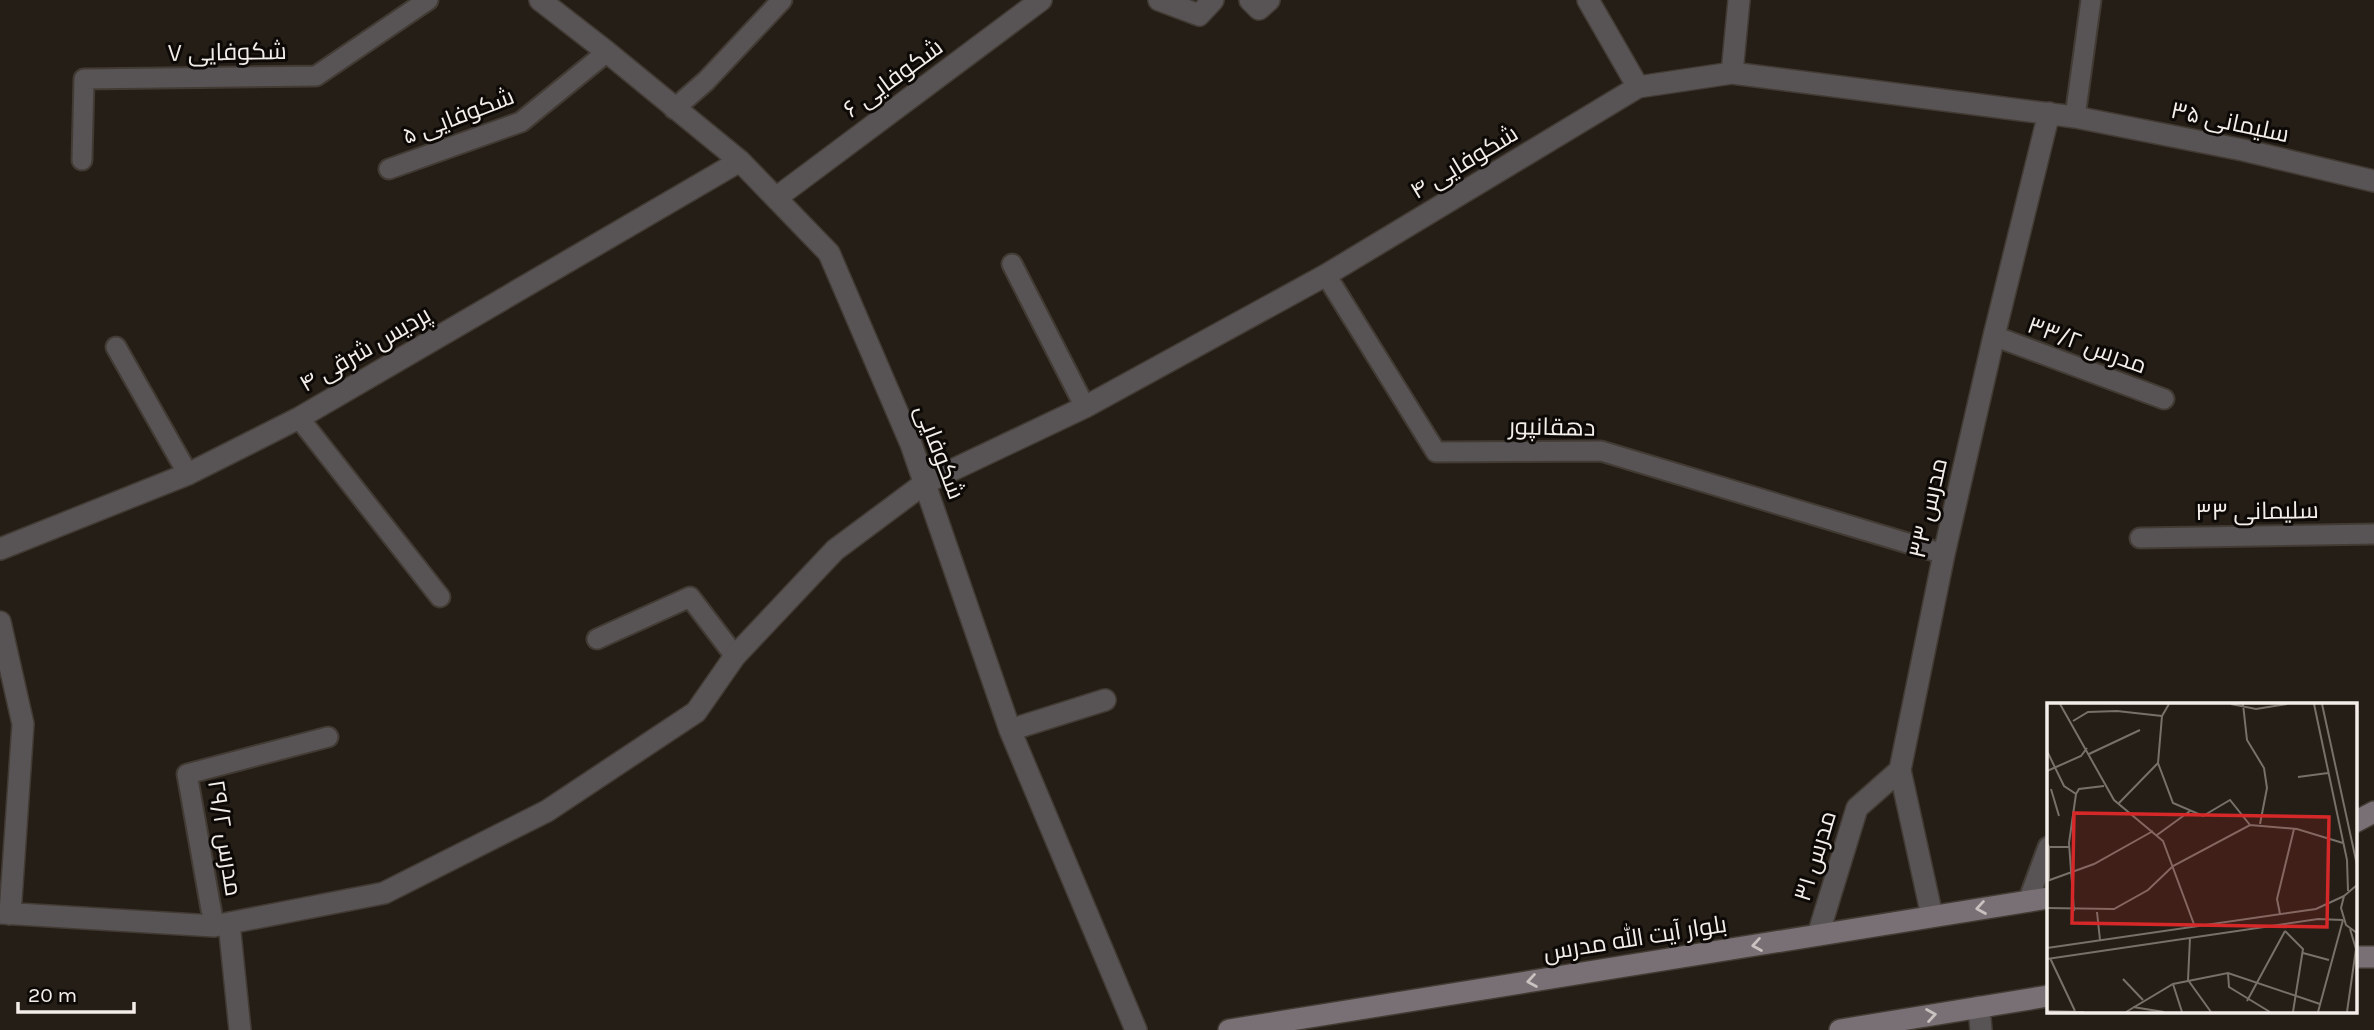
<svg xmlns="http://www.w3.org/2000/svg" width="2374" height="1030" viewBox="0 0 2374 1030" font-family="Karla,Cairo,sans-serif">
	<style>
		.lines { fill: none; stroke-linecap: round; stroke-linejoin: round }
		.service-casing { stroke: #423b34; stroke-width: 23 }
		.minor-casing { stroke: #423b34; stroke-width: 24 }
		.secondary-casing { stroke: #423b34; stroke-width: 24 }
		.service { stroke: #585355; stroke-width: 19 }
		.minor { stroke: #585355; stroke-width: 21 }
		.secondary { stroke: #787074; stroke-width: 21 }
		.oneway { stroke: #c8c2c0 }
		.labels { text-anchor: middle; stroke-width: 6; stroke-linejoin: round; paint-order: stroke }
		.street-label { font-size: 24px; fill: #f3eee9; stroke: #0c0906 }
		.inset-road { fill: none; stroke: #77716a; stroke-width: 2 }
		.view { fill: #d62828; fill-opacity: 0.15; stroke: #d62828; stroke-width: 3.5 }
		.inset-edge { fill: none; stroke: #f3eee9; stroke-width: 3.5 }
	</style>
	<rect width="100%" height="100%" fill="#251e16"/>
	<g class="lines">
		<defs>
			<path id="service" d="M674 109 706 81 782 0
				M2075 117 2091 0
				M82 160 84 79 316 76 428 0
				M389 169 521 122 607 52
				M1012 264 1085 407
				M1326 275 1436 452 1601 451 1944 554
				M1994 336 2164 399
				M116 347 188 474
				M299 418 440 597
				M2140 538 2374 534
				M597 639 690 597 735 656
				M2028 901 2048 847
				M214 926 187 774 328 737"/>
			<path id="minor" d="M540 0 607 52 740 161 829 253 911 444 1010 730 1136 1030
				M1159 0 1199 15 1213 0
				M1250 0 1259 9 1269 0
				M1588 0 1638 87
				M1732 73 1739 0
				M776 198 1041 0
				M0 549 188 474 299 418 740 161
				M0 622 23 724 10 914
				M1010 730 1105 700
				M0 913 214 926 384 893 547 811 696 712 735 656 835 550 925 483 1085 407 1326 275 1638 87 1732 73 2075 117 2243 150 2374 181
				M1932 916 1900 770 1944 554 1994 336 2049 113
				M229 923 240 1030
				M1818 935 1857 808 1900 770
				M1979 1007 1981 1030"/>
			<path id="secondary" d="M2355 822 2374 812
				M2355 957H2374
				M1229 1030 2048 898
				M1840 1030 2048 996"/>
		</defs>
		<use href="#service" class="service-casing"/>
		<use href="#minor" class="minor-casing"/>
		<use href="#secondary" class="secondary-casing"/>
		<use href="#service" class="service"/>
		<use href="#minor" class="minor"/>
		<use href="#secondary" class="secondary"/>
	</g>
	<defs><path id="oneway-chevron" d="M-2-3.5L2.5 0L-2 3.5" fill="none" stroke-width="1.6" stroke-linecap="round" stroke-linejoin="round" transform="scale(1.75)"/></defs>
	<g class="oneway">
		<use href="#oneway-chevron" transform="translate(1981 908) rotate(171)"/>
		<use href="#oneway-chevron" transform="translate(1757 945) rotate(171)"/>
		<use href="#oneway-chevron" transform="translate(1532 981) rotate(171)"/>
		<use href="#oneway-chevron" transform="translate(1931 1015) rotate(-9)"/>
	</g>
	<g class="labels">
		<g class="street-label">
			<text transform="translate(227 52) rotate(-1)" y="8">شکوفایی ۷</text>
			<text transform="translate(893 78) rotate(-36)" y="8">شکوفایی ۶</text>
			<text transform="translate(458 116) rotate(-21)" y="8">شکوفایی ۵</text>
			<text transform="translate(2230 122) rotate(12)" y="8">سلیمانی ۳۵</text>
			<text transform="translate(1464 162) rotate(-31)" y="8">شکوفایی ۴</text>
			<text transform="translate(2087 345) rotate(20)" y="8">مدرس ۳۳/۲</text>
			<text transform="translate(365 349) rotate(-30)" y="8">پردیس شرقی ۴</text>
			<text transform="translate(1552 427) rotate(1)" y="8">دهقانپور</text>
			<text transform="translate(940 452) rotate(69)" y="8">شکوفایی</text>
			<text transform="translate(1928 508) rotate(-77)" y="8">مدرس ۳۳</text>
			<text transform="translate(2257 511) rotate(-1)" y="8">سلیمانی ۳۳</text>
			<text transform="translate(225 838) rotate(81)" y="8">مدرس ۲۹/۲</text>
			<text transform="translate(1815 856) rotate(-73)" y="8">مدرس ۳۱</text>
			<text transform="translate(1635 938) rotate(-9)" y="8">بلوار آیت الله مدرس</text>
		</g>
	</g>
	<g transform="translate(2047 703)">
		<rect width="310" height="310" fill="#251e16"/>
		<path class="inset-road" d="M13 1 67 97 116 138 148 224M184 1 209 6 240 1M196 1 200 37 217 65 220 85 213 121M267 1 300 157 301 188M275 1 310 162M26 18 41 9 70 8 115 13M0 48 17 83 29 91 22 140 27 208M42 51 93 27M111 60 126 100 156 113 183 97 203 122M0 68 34 53 40 45M251 74 281 70M4 86 12 113M29 91 32 86 57 83M72 100 111 60 115 13 122 1M110 132 143 108M0 140 2 144H22M2 144V177M0 178 47 161 106 128M310 182 297 193 294 205 299 222 310 230M0 205 67 206 101 187 126 163 203 122 250 126 296 140M50 209 53 237M233 211 230 196 247 126M238 228 256 246 246 309M143 235 141 277 164 309M0 245 269 206 297 193M256 250 282 257M3 255 28 308M0 256 271 216 296 217M181 270 182 284 223 309M76 276 96 297M126 281 135 309M200 298 238 228M86 304 117 309M0 308 37 309M79 309 126 281 181 270 273 301M271 309 296 217M300 309 309 246 303 226"/>
		<path class="view" d="M27 110 282 114 280 224 25 220Z"/>
		<rect width="310" height="310" class="inset-edge"/>
	</g>
	<path d="M18 1002v10h116v-10" fill="none" stroke="#f3eee9" stroke-width="3.5"/>
	<text x="28" y="1002" font-size="21" fill="#f3eee9" stroke="#0c0906" stroke-width="5" paint-order="stroke">20 m</text>
</svg>
